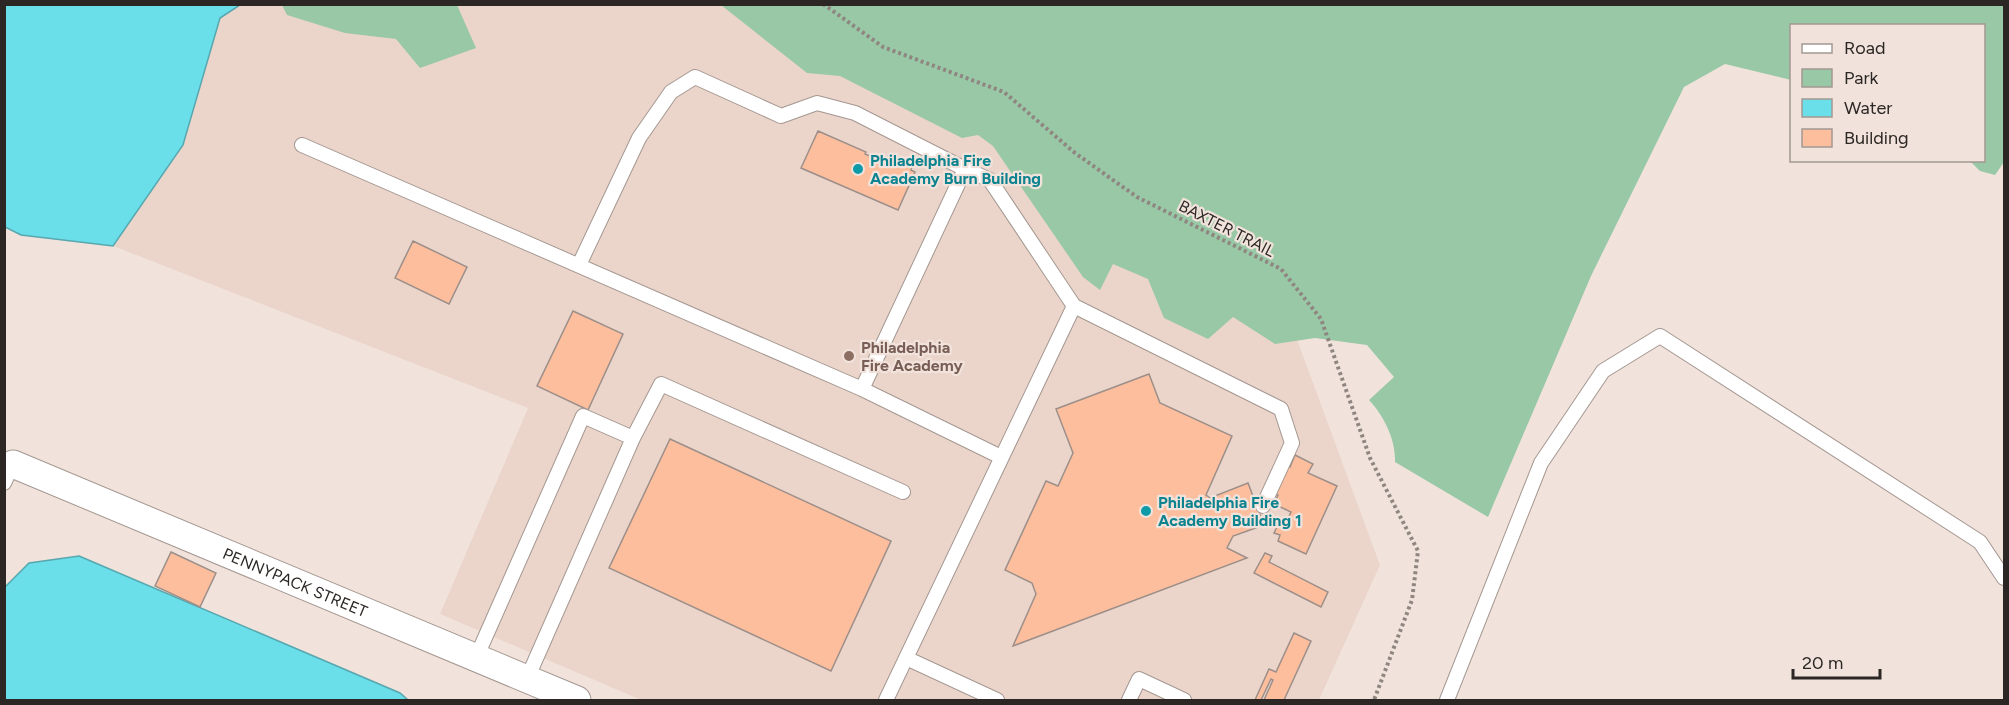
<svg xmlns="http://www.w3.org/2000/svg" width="2009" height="705" viewBox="0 0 2009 705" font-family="Figtree,sans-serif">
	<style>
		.built { fill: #ebd5cb }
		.green { fill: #98c8a5 }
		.water { fill: #6adee9; stroke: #57a7ae; stroke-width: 1.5 }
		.building { fill: #fdbe9e; stroke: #9c8f89; stroke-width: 1.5 }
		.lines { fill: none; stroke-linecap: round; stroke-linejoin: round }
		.service-casing { stroke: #a49791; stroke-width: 16 }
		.minor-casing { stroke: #a49791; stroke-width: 29 }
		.path { stroke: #908681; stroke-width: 4; stroke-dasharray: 3 3; stroke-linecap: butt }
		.service { stroke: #fff; stroke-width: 14 }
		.minor { stroke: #fff; stroke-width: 27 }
		.culture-dot { fill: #0f9aa8; stroke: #f1e3dc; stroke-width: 2 }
		.education-dot { fill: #8d6e63; stroke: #f1e3dc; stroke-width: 2 }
		.labels { text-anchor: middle; stroke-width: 4.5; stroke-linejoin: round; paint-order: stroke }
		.culture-label { font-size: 16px; font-weight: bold; fill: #0d838f; stroke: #f1e3dc; text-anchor: start }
		.street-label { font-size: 16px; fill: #2c2724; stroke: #f1e3dc }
		.education-label { font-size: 16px; font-weight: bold; fill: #785e54; stroke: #f1e3dc; text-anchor: start }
	</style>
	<rect width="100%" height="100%" fill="#f1e3dc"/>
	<path class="built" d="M240 5H763L1284 304 1380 565 1319 700H641L440 614 528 408 113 246 183 145 220 18Z"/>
	<path class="green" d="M282 5H457L476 48 420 68 396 39 345 33 287 15Z
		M721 5H2004V162L1995 175 1980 171 1970 161 1984 160V26H1792L1791 80 1725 64 1684 87 1591 276 1488 517 1395 462C1396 440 1384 416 1369 400L1394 377 1367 345 1315 338 1275 344 1233 317 1208 339 1164 318 1148 279 1113 264 1100 290 1083 277 993 146 978 135 962 138 840 76 807 73Z"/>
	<path class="water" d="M4 5H240L220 18 183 145 113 246 21 235 5 227Z
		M79 556 400 693 408 700H5V587L29 563Z"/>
	<path class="building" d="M818 131 866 152 865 154 876 159 878 156 887 160 889 154 913 164 911 170 915 172 898 210 801 168Z
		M413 241 467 267 449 304 395 278Z
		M573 311 623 334 588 410 537 386Z
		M1149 374 1160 403 1232 436 1206 495 1210 498 1248 483 1264 525 1233 536 1227 548 1247 558 1013 646 1036 594 1032 583 1005 570 1046 481 1058 486 1073 453 1056 409Z
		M670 439 891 541 831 671 609 568Z
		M1295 455 1313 464 1308 473 1337 486 1306 554 1278 541 1280 535 1274 533 1278 525 1284 527 1291 512 1274 504 1278 495 1273 494 1286 466 1290 467Z
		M171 552 216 573 200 607 155 586Z
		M1265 553 1272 556 1269 562 1328 592 1321 607 1254 573Z
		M1294 633 1311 641 1284 700H1264L1273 680 1271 679 1261 700H1255L1269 669 1276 672Z"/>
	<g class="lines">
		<defs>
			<path id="service" d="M302 145 862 389
				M579 265 639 138 671 92 695 77 781 116 817 103 855 113 965 169
				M1074 306 1281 409 1292 443 1263 506
				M633 438 661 384 903 492
				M4 483 13 464
				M476 658 583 416 633 438 527 679
				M906 658 997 700
				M886 700 1074 306 990 180 965 169 862 389 1001 457
				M1129 700 1139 679 1184 700
				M1447 700 1541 463 1603 371 1660 336 1980 542 2004 578"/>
			<g id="minor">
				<path id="s1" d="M13 464 577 700"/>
			</g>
		</defs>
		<use href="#service" class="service-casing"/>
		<use href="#minor" class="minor-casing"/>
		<path class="path" d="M823 4 883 47 1004 92 1075 153 1137 197 1281 269 1321 319 1370 458 1418 551 1412 600 1374 700"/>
		<use href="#service" class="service"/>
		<use href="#minor" class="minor"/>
	</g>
	<g class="culture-dot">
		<circle cx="858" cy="169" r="6"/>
		<circle cx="1146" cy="511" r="6"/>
	</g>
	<circle class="education-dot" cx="849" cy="356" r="6"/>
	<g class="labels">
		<g class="culture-label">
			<text x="870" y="166">Philadelphia Fire<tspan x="870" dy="18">Academy Burn Building</tspan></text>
			<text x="1158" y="508">Philadelphia Fire<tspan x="1158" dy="18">Academy Building 1</tspan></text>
		</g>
		<g class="street-label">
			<text transform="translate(1227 228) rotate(27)" y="6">BAXTER TRAIL</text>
			<text dy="6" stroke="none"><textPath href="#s1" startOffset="306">PENNYPACK STREET</textPath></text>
		</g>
		<g class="education-label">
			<text x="861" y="353">Philadelphia<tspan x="861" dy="18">Fire Academy</tspan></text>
		</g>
	</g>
	<rect width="2009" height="705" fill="none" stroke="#2c2724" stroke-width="12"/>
	<rect x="1790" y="24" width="195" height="138" fill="#f1e3dc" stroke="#a29892" stroke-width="1.5"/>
	<rect x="1802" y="44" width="30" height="9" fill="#ffffff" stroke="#a29892" stroke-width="1.5"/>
	<text x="1844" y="54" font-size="18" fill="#2c2724">Road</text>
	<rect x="1802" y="69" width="30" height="18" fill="#98c8a5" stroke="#a29892" stroke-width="1.5"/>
	<text x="1844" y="84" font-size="18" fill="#2c2724">Park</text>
	<rect x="1802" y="99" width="30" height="18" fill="#6adee9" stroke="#a29892" stroke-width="1.5"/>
	<text x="1844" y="114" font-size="18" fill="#2c2724">Water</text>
	<rect x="1802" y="129" width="30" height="18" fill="#fdbe9e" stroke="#a29892" stroke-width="1.5"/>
	<text x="1844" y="144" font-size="18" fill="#2c2724">Building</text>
	<path d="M1793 669v9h87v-9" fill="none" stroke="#2c2724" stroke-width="3"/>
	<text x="1802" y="669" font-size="18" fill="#2c2724" stroke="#f1e3dc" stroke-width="4.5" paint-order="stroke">20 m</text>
</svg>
